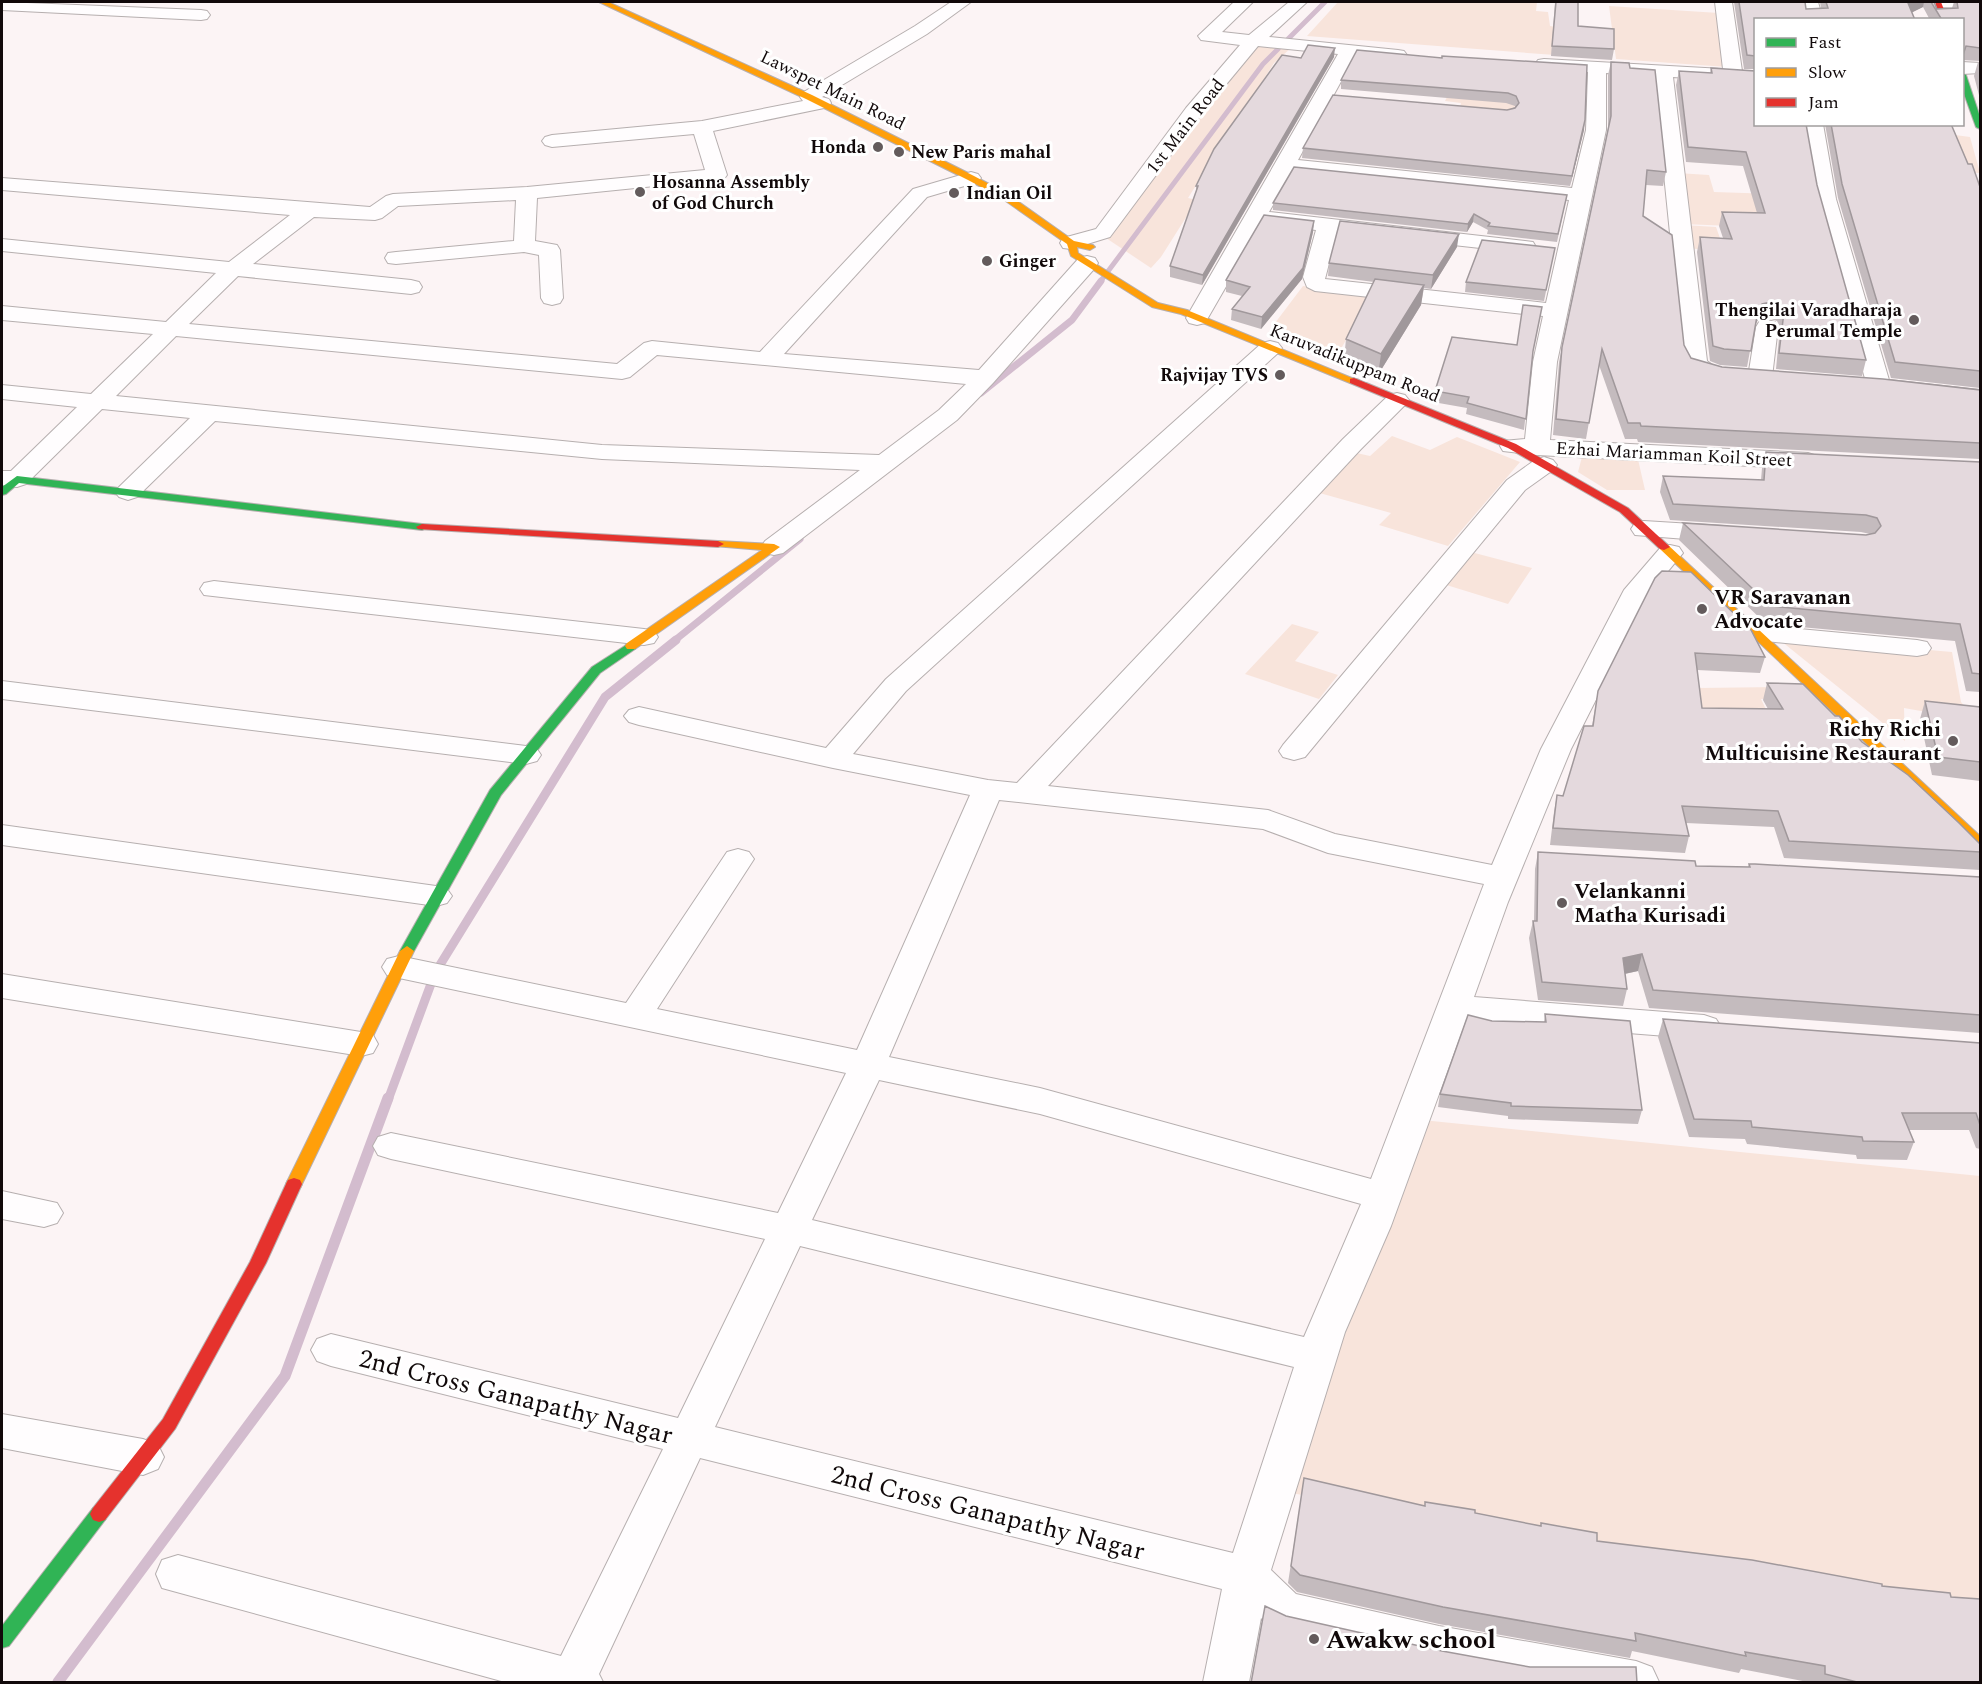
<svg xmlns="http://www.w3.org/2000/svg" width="1982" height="1684" viewBox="0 0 1982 1684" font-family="Spectral,serif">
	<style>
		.green { fill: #f8e4db }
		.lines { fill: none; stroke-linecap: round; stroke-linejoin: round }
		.stream-far3 { stroke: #d3bcce; stroke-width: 5 }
		.stream-far2 { stroke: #d3bcce; stroke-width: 7 }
		.stream-far1 { stroke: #d3bcce; stroke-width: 9 }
		.stream { stroke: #d3bcce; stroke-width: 11 }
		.street-casing { stroke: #b6afaf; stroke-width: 2 }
		.fast-casing { stroke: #b6afaf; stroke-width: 2 }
		.slow-casing { stroke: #b6afaf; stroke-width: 2 }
		.jam-casing { stroke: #b6afaf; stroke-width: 2 }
		.street { fill: #fffdfe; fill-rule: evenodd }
		.fast { fill: #30b455; fill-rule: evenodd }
		.slow { fill: #ff9f0a; fill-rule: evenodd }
		.jam { fill: #e5322d; fill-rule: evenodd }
		.wall { fill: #c4bbbe }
		.shaded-wall { fill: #a0989b }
		.building { fill: #e4d9dd; stroke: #a0989b; stroke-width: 1.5 }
		.poi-dot { fill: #635b5c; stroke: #fff; stroke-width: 2 }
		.labels { text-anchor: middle; stroke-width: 6; stroke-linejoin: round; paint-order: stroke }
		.far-street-label { font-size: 18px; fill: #11090a; stroke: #fff }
		.far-poi-label { font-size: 18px; font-weight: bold; fill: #11090a; stroke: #fff; text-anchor: start }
		.poi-label { font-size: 21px; font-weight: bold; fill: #11090a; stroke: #fff; text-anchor: start }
		.near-street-label { font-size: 26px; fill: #11090a; stroke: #fff }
		.near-poi-label { font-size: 26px; font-weight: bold; fill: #11090a; stroke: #fff; text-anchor: start }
	</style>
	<rect width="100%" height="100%" fill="#fcf4f5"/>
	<path class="green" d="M1338 2H1537L1536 11 1548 12 1550 26 1570 29 1555 55 1307 36Z
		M1609 6 1719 13 1727 67 1616 59Z
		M1255 43 1291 48 1274 63 1188 198 1197 200 1161 257 1151 268 1106 238Z
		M1453 85 1518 92 1521 113 1460 107 1461 103 1445 101Z
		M1955 135 1970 137 1980 173 1958 172Z
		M1677 173 1709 175 1714 192 1775 194 1807 229 1683 224Z
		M1683 225 1716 227 1725 252 1688 248Z
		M1303 286 1383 295 1356 323 1339 352 1272 327Z
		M1392 436 1430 450 1457 437 1520 462 1448 546 1379 525 1391 513 1316 492 1352 452 1370 456Z
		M1583 453 1637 455 1645 490H1607L1578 472Z
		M1467 551 1532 568 1508 604 1440 583Z
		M1292 624 1319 632 1295 661 1338 675 1319 699 1245 674Z
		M1782 637 1952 652 1961 702 1977 721 1904 708 1905 741 1781 641Z
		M1783 687 1793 698 1761 699 1772 722 1702 719 1697 688Z
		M1412 1119 1980 1176V1614L1274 1490Z"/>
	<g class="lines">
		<path class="stream-far3" d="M1288 39 1325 2
			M1100 282 1263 64 1278 49"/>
		<path class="stream-far2" d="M981 393 1072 320 1101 281
			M674 641 800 539"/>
		<path class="stream-far1" d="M388 1100 435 973 605 697 676 640"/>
		<path class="stream" d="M58 1682 285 1376 388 1098"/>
		<defs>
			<path id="street" d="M2 2 201 10 207 11 210 15 207 19 201 20 2 10Z
				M951 2H971L927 34 822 97 829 99 831 103 829 107 713 131 727 175 724 179 537 198 535 241 557 245 560 250 563 298 560 303 552 305 544 303 541 298 539 255 524 252 396 264 388 263 385 258 388 253 396 252 514 241 516 200 398 206 382 218 375 220 314 217 253 264 411 280 419 282 422 287 419 292 411 294 238 276 189 324 617 364 644 343 652 341 760 352 913 189 971 172 978 174 981 178 978 182 927 197 784 354 979 370 1079 258 1087 256 1095 258 1098 263 1095 268 993 383 957 420 783 553 774 555 765 553 761 547 765 541 860 470 602 459 215 421 137 497 128 500 119 497 115 492 119 487 190 418 102 409 26 484 17 487 2 485V471H11L77 407 2 399V385L91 394 153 334 2 320V306L166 322 216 273 2 251V239L229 262 290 215 2 190V178L370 207 386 196 393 194 527 187 705 170 694 134 552 147 545 145 542 141 545 137 552 135 702 121 803 101 800 97 802 93 915 26ZM176 336 622 379 630 377 657 355 966 384 939 410 879 455 602 445 116 396Z
				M1234 2H1253L1222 32 1249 35 1289 2H1307L1269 37 1398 50 1404 51 1407 55 1404 59 1398 60 1355 56 1298 160 1572 188 1586 130 1588 72 1544 69 1538 68 1535 64 1538 60 1544 59 1723 69 1715 2H1732L1742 71H1756V83L1673 77 1707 361 1715 367 1737 370 1741 375 1737 380C1717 385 1694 379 1683 361L1654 76 1606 73V130L1557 362 1550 440 1808 453 1817 456 1821 461 1817 466 1808 469 1537 455 1503 451 1500 446 1503 441 1525 439 1533 362 1543 316 1315 291 1307 287 1303 277 1316 230 1262 224 1205 323 1197 325 1189 323 1186 318 1338 54 1258 46 1200 116 1110 237 1071 249 1063 248 1060 243 1063 238 1096 229 1186 108 1240 45 1201 40 1198 36ZM1292 172 1569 200 1546 303 1325 279 1337 232 1525 253 1533 252 1536 247 1533 242 1525 241 1269 212Z
				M1802 2H1818L1823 20H1805Z
				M1929 2H1980V9L1938 7 1932 6Z
				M1962 62 1980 63V73L1962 74Z
				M1803 124H1823L1836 199 1889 380 1980 390V404L1879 393 1871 391 1867 386 1816 199Z
				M1767 320 1775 322 1778 327 1772 377 1768 382 1760 384 1752 382 1748 377 1756 327 1759 322Z
				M1270 341 1278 343 1282 348 1278 353 906 691 853 754 988 780 1017 783 1343 439 1389 395 1397 393 1405 395 1409 400 1405 405 1361 449 1048 786 1268 810 1335 834 1492 865 1541 749 1624 590 1661 547 1670 545 1679 547 1683 553 1650 593 1571 749 1508 902 1474 997 1704 1015 1716 1019 1721 1027 1716 1035 1704 1039 1466 1020 1391 1226 1345 1332 1271 1570 1296 1594 1439 1626 1636 1661 1652 1667 1659 1682H1526L1439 1666 1284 1631 1268 1625 1261 1618 1249 1682H1203L1222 1589 700 1458 599 1674 603 1682H505L162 1588 156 1574 162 1560 178 1555 561 1656 663 1449 331 1366 317 1361 311 1350 317 1339 331 1334 678 1418 765 1239 391 1159 378 1155 373 1146 378 1137 391 1133 778 1213 846 1073 399 978 387 975 382 967 387 959 399 956 626 1003 727 852 738 849 749 852 754 859 657 1009 857 1050 970 795 833 768 639 725 629 722 624 716 629 710 639 707 826 748 886 679 1262 343ZM999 800 1263 829 1328 853 1484 884 1371 1179 1040 1088 889 1057ZM879 1080 1040 1114 1361 1204 1304 1337 812 1220ZM800 1246 1294 1367 1233 1553 715 1427Z
				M1544 457 1553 460 1557 465 1553 470 1525 490 1305 757 1294 760 1283 757 1279 751 1283 745 1507 480 1535 460Z
				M1644 521 1724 526 1733 528 1737 534 1733 540 1724 542 1635 535 1631 529 1635 523Z
				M214 581 644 629 654 631 658 637 654 643 644 645 204 595 200 589 204 583Z
				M1756 625 1917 640 1927 642 1931 648 1927 654 1917 656 1746 639 1742 633 1746 627Z
				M2 681 526 746 537 749 541 755 537 761 526 764 2 699Z
				M2 825 436 886 447 889 452 896 447 903 436 906 2 845Z
				M2 974 361 1032 373 1035 378 1044 373 1053 361 1056 2 998Z
				M2 1191 57 1203 63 1213 57 1223 44 1227 2 1219Z
				M2 1414 143 1439 158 1445 164 1457 158 1469 143 1475 2 1448Z"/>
			<path id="fast" d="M1962 73 1966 75 1980 117V129L1976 127 1962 88Z
				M17 476 422 524 428 527 422 530 19 483 6 494 2 495V487Z
				M631 642 637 646 635 649 600 673 501 795 414 951 407 956 402 954 400 951 490 790 592 667Z
				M99 1506 105 1508 108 1514 105 1520 9 1646 2 1648V1626L93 1508Z"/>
			<path id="slow" d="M599 2H608L812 95 974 176 1006 193 1074 241 1093 245 1095 247 1090 250 1077 247 1078 253 1158 303 1187 310 1359 381 1358 383H1350L1181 314 1152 307 1071 256 1067 244 1000 197 968 180 806 99Z
				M718 541 774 544 780 547 635 649H627L625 646 627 643 762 550 714 546V542Z
				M1664 544 1668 545 1980 836V847L1975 846 1660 549V545Z
				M407 946 414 951 302 1184 300 1188 294 1190 288 1188 286 1184 400 951Z"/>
			<path id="jam" d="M1935 2H1941L1948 20H1940Z
				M1354 378 1516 444 1628 508 1670 547 1664 550 1660 549 1620 512 1508 448 1350 383V379Z
				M422 524 718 541 724 544 718 547 418 529 416 527Z
				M294 1178 300 1180 302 1184 266 1263 175 1429 105 1520 99 1522 93 1520 90 1514 93 1508 163 1419 250 1262 286 1184 288 1180Z"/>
		</defs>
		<use href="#street" class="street-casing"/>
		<use href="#fast" class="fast-casing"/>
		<use href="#slow" class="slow-casing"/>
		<use href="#jam" class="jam-casing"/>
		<use href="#street" class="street"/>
		<use href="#fast" class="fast"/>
		<use href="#slow" class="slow"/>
		<use href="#jam" class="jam"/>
	</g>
	<path class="wall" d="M46 2H98L95 3Z
		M1555 2H1578V26L1614 49 1612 60 1551 56Z
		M1734 2H1805L1806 9 1821 8 1820 2H1934L1937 9 1952 8 1954 2H1980V61L1962 60V20H1930L1923 7 1912 12 1755 20V69H1744Z
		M1334 57 1202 285 1170 277V266L1196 194V186L1301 58Z
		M1442 58 1584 130 1570 186 1302 158 1303 148 1507 110 1515 107V106L1506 103 1341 89V80Z
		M1611 62 1630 68 1666 172 1663 186 1646 185 1643 216 1684 345 1691 358 1722 367 1980 390V388L1891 378 1838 198 1825 124H1951L1968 164 1980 187V459L1638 442 1637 439H1625L1599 365 1586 439 1553 435 1559 362 1562 347 1608 128V75Z
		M1978 62H1980V99L1974 76Z
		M1711 68 1817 185 1866 360 1862 376 1776 369 1780 327 1777 321 1768 318 1758 320 1755 324 1747 367 1720 365 1710 361 1697 252 1700 237 1723 238 1719 226 1722 212 1757 213 1743 166 1686 162 1676 85 1679 71 1710 73Z
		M1567 195 1557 242 1487 234 1488 230 1473 222 1467 232 1273 210V203Z
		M1313 232 1302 279 1261 329 1231 320 1232 309 1242 296 1226 292V280Z
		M1457 247 1431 289 1424 288 1421 305 1378 375 1344 360 1346 339 1374 282 1328 276 1329 263Z
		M1555 248 1544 301 1465 292 1466 282Z
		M1540 318 1532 356 1524 430 1466 414 1467 408 1433 402 1435 391 1517 345Z
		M1766 452 1980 462V692L1966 691 1955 641 1766 624 1679 540 1683 523 1866 535 1870 534 1861 532 1670 520 1660 492 1663 476 1761 480 1762 468Z
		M1655 578 1765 657 1760 673 1697 670 1702 708 1768 709 1763 700 1767 683 1862 742 1980 844V870L1784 858 1774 827 1686 823 1689 836 1685 853 1550 845 1554 812 1557 795 1563 796 1592 726 1598 691Z
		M1925 701 1980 707V781L1932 775 1920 719Z
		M1538 852 1696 866 1748 867 1749 864 1980 877V1033L1649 1008 1638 971 1625 974 1627 989 1623 1006 1538 1000 1529 938 1533 921H1534L1535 869Z
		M1545 1014 1642 1110 1638 1124 1508 1119V1116L1438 1107 1440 1094 1492 1021 1544 1022Z
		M1663 1019 1980 1043V1149L1976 1148 1969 1130H1909L1914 1142 1907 1160 1857 1159 1856 1155 1747 1144 1745 1139 1689 1137 1658 1037Z
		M1304 1478 1425 1506 1475 1513 1541 1526V1523L1597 1541 1882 1586 1980 1683H1813L1741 1669 1739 1673 1632 1651 1630 1658 1439 1624 1297 1592 1288 1583Z"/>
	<path class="shaded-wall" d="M1911 2H1924L1923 7 1905 16 1908 3Z
		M1335 48 1334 57 1202 285 1203 275Z
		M1585 120 1584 130 1570 186 1572 176Z
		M1474 214 1473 222 1467 232 1468 224Z
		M1314 221 1313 232 1302 279 1261 329 1262 317Z
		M1459 234 1457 247 1431 289 1433 275Z
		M1424 285 1421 305 1378 375 1381 354Z
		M1771 302 1768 318 1758 320 1754 326 1758 310 1762 304Z
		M1642 954 1638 971 1619 975 1623 958Z"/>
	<path class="building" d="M1556 2H1578V26L1614 29V49L1552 46Z
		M1739 2H1805L1806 9 1828 8 1826 2H1911L1908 3 1915 20H1755V56L1747 55Z
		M1931 2H1934L1937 9 1958 8 1957 2H1980V48L1966 46 1963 55 1962 54V20H1942Z
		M1308 45 1335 48 1203 275 1170 266 1198 186H1196L1214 149 1282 55 1301 58Z
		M1357 50 1442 58V56L1587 65 1585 120 1572 176 1303 148 1333 95 1507 110 1515 108 1519 103 1516 96 1508 93 1341 80Z
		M1611 62 1629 63 1630 68 1655 70 1666 172 1647 170 1643 216 1672 235 1684 345 1691 358 1722 367 1883 379 1980 390V443L1641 426 1640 423H1628L1602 349 1589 423 1556 419 1562 347 1611 116Z
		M1711 68 1755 71V124H1806L1817 185 1866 360 1779 353 1784 312 1781 305 1771 302 1762 304 1758 310 1751 351 1724 349 1713 346 1700 237 1732 239 1722 212 1765 213 1746 152 1688 147 1679 71 1712 73Z
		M1831 124H1951L1968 164H1972L1980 187V371L1895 362 1842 184Z
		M1294 167 1567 195 1558 234 1488 226 1490 223 1474 214 1468 224 1273 203Z
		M1264 215 1314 221 1303 268 1262 317 1232 309 1250 287 1226 280Z
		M1340 221 1459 234 1433 275 1329 263Z
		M1482 240 1555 248 1546 290 1466 282Z
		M1375 279 1424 285 1381 354 1346 339Z
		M1523 305 1542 307 1533 351 1526 419 1467 403 1469 397 1435 391 1452 337 1517 345Z
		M1766 452 1980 462V674L1972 673 1960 624 1771 606 1683 523 1866 535 1875 533 1881 526 1877 518 1866 515 1673 504 1663 476 1764 480Z
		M1662 571 1691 572 1751 630 1765 657 1695 653 1702 708 1783 709 1767 683 1803 684 1835 716H1839L1862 742 1908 775 1959 823 1980 844V852L1789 841 1778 811 1682 806 1689 836 1553 828 1557 795 1563 796 1584 726H1593L1598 691 1655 578Z
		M1925 701 1980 707V762L1938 757Z
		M1538 852 1695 861 1696 866 1750 867 1749 864H1755L1980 877V1015L1653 990 1642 954 1623 958 1627 989 1542 982 1533 921H1537Z
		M1545 1014 1630 1021 1642 1110 1511 1106V1103L1440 1094 1468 1015 1492 1021 1546 1022Z
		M1663 1019 1980 1043V1125L1976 1113H1902L1914 1142 1863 1141 1862 1137 1752 1127 1751 1121 1694 1119Z
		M1304 1478 1425 1506V1502L1475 1510V1513L1541 1526V1523L1597 1533V1541L1752 1560 1882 1584V1586L1950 1593 1951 1597 1980 1599V1683H1861L1825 1674V1666L1745 1652 1746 1656 1635 1633 1636 1641 1443 1607 1300 1575 1291 1566Z
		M1265 1606 1286 1616 1442 1651 1530 1667H1636L1637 1683H1251Z"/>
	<g class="poi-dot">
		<circle cx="878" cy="147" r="6"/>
		<circle cx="899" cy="152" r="6"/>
		<circle cx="640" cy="192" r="6"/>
		<circle cx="954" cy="193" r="6"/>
		<circle cx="987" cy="261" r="6"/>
		<circle cx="1914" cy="320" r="6"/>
		<circle cx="1280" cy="375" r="6"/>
		<circle cx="1702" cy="609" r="6"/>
		<circle cx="1953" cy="741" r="6"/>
		<circle cx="1562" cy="903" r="6"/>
		<circle cx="1314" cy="1639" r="6"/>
	</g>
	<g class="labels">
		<g class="far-street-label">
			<text transform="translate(833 90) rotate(26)" y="6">Lawspet Main Road</text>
			<text transform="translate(1185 126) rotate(-52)" y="6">1st Main Road</text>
			<text transform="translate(1355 363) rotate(22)" y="6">Karuvadikuppam Road</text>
			<text transform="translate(1674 454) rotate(3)" y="6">Ezhai Mariamman Koil Street</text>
		</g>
		<g class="far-poi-label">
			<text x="866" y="153" text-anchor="end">Honda</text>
			<text x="911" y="158">New Paris mahal</text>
			<text x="652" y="188">Hosanna Assembly<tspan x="652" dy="21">of God Church</tspan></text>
			<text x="966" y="199">Indian Oil</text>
			<text x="999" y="267">Ginger</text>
			<text x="1902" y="316" text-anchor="end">Thengilai Varadharaja<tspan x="1902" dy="21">Perumal Temple</tspan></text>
			<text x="1268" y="381" text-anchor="end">Rajvijay TVS</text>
		</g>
		<g class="poi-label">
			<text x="1714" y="604">VR Saravanan<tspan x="1714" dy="24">Advocate</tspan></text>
			<text x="1941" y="736" text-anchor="end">Richy Richi<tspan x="1941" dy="24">Multicuisine Restaurant</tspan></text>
			<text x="1574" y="898">Velankanni<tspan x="1574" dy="24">Matha Kurisadi</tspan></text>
		</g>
		<g class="near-street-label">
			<text transform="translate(516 1396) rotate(14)" y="9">2nd Cross Ganapathy Nagar</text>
			<text transform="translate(988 1512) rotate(14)" y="9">2nd Cross Ganapathy Nagar</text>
		</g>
		<g class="near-poi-label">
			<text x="1326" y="1648">Awakw school</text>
		</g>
	</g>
	<rect width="1982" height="1684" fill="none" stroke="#11090a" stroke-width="6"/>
	<rect x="1754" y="18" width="210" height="108" fill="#ffffff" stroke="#a09d9d" stroke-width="1.5"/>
	<rect x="1766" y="38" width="30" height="9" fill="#30b455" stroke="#a09d9d" stroke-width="1.5"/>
	<text x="1808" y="48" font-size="18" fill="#11090a">Fast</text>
	<rect x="1766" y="68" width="30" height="9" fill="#ff9f0a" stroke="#a09d9d" stroke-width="1.5"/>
	<text x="1808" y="78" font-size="18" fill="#11090a">Slow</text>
	<rect x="1766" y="98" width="30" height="9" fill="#e5322d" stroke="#a09d9d" stroke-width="1.5"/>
	<text x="1808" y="108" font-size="18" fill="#11090a">Jam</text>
</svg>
